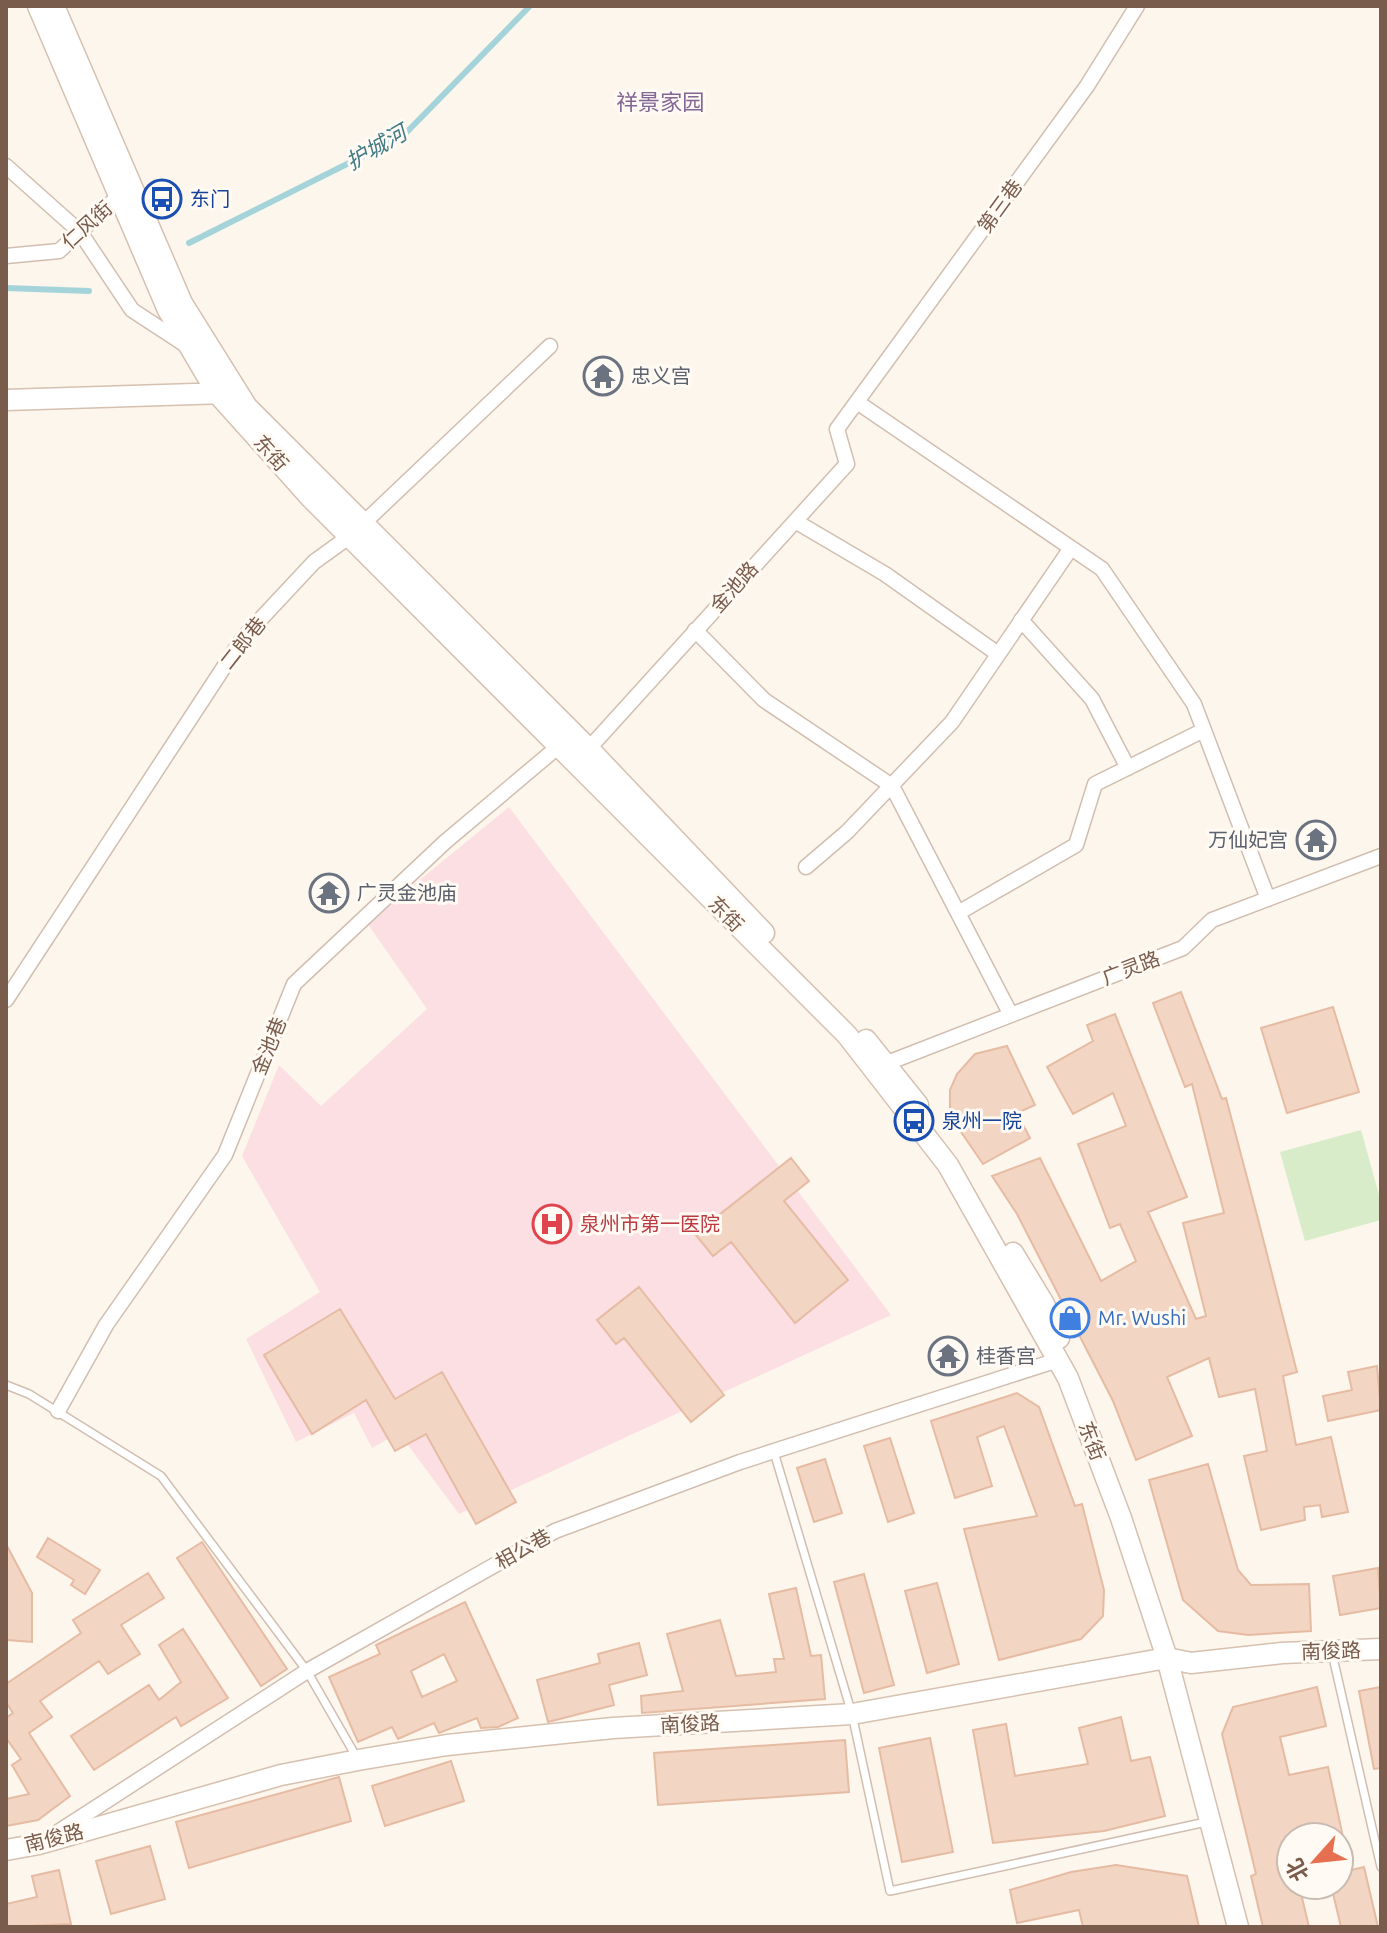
<svg xmlns="http://www.w3.org/2000/svg" width="1387" height="1933" viewBox="0 0 1387 1933" font-family="Ubuntu,'Noto Sans SC',sans-serif">
	<style>
		.medical { fill: #fbdfe3 }
		.green { fill: #d8ecc9 }
		.lines { fill: none; stroke-linecap: round; stroke-linejoin: round }
		.stream { stroke: #a5d3da; stroke-width: 6 }
		.building { fill: #f3d5c3; stroke: #e6bba3; stroke-width: 2; fill-rule: evenodd }
		.lane-casing { stroke: #d1beb0; stroke-width: 10 }
		.street-casing { stroke: #d1beb0; stroke-width: 17 }
		.secondary-casing { stroke: #d6c0b0; stroke-width: 23 }
		.lane { stroke: #fff; stroke-width: 7 }
		.street { stroke: #fff; stroke-width: 14 }
		.secondary { stroke: #fff; stroke-width: 20 }
		.labels { text-anchor: middle; stroke-width: 6; stroke-linejoin: round; paint-order: stroke }
		.transit-label { font-size: 20px; fill: #164399; stroke: #fffaf3; text-anchor: start }
		.street-label { font-size: 20px; fill: #7a5c4d; stroke: #fffaf3 }
		.worship-label { font-size: 20px; fill: #5b616d; stroke: #fffaf3; text-anchor: start }
		.health-label { font-size: 20px; fill: #be3a42; stroke: #fffaf3; text-anchor: start }
		.shop-label { font-size: 20px; fill: #366cbe; stroke: #fffaf3; text-anchor: start }
		.neighbourhood-label { font-size: 22px; fill: #846695; stroke: #fffaf3 }
		.water-label { font-size: 22px; font-style: italic; fill: #437c86; stroke: #fffaf3 }
	</style>
	<rect width="100%" height="100%" fill="#fdf6ec"/>
	<path class="medical" d="M509 807 891 1315 459 1514 399 1433 372 1448 354 1413 296 1442 246 1339 320 1292 242 1156 279 1065 321 1106 427 1009 367 923Z"/>
	<path class="green" d="M1361 1130 1381 1202V1220L1305 1241 1280 1152Z"/>
	<g class="lines">
		<path class="stream" d="M189 243 403 136 530 6
			M6 288 89 291"/>
	</g>
	<path class="building" d="M1181 992 1222 1099 1226 1098 1258 1219 1297 1372 1283 1376 1296 1445 1331 1437 1348 1512 1322 1517 1320 1505 1304 1507 1305 1520 1261 1530 1244 1456 1267 1451 1255 1389 1219 1397 1209 1358 1167 1377 1192 1436 1136 1460 1113 1401 1017 1214 992 1176 1040 1158 1101 1281 1136 1261 1120 1224 1110 1228 1078 1144 1126 1126 1113 1093 1073 1114 1047 1067 1093 1041 1087 1025 1115 1014 1187 1197 1148 1212 1196 1319 1206 1316 1183 1223 1224 1213 1192 1084 1185 1087 1153 1003Z
		M1333 1007 1359 1092 1287 1113 1261 1028Z
		M1007 1046 1035 1105 1017 1113 1030 1138 983 1164 950 1116V1090L957 1074 975 1054Z
		M791 1158 809 1181 784 1201 848 1280 795 1323 731 1242 713 1256 695 1234Z
		M639 1287 724 1395 691 1422 624 1338 616 1344 597 1320Z
		M340 1309 395 1399 442 1372 516 1502 476 1524 426 1434 395 1451 366 1400 312 1434 264 1355Z
		M1377 1366 1381 1410 1328 1421 1323 1396 1352 1390 1348 1372Z
		M1017 1393 1039 1407 1075 1506 1082 1504 1104 1590 1103 1616 1081 1639 999 1660 964 1529 1037 1516 1004 1426 977 1437 992 1486 955 1498 931 1421Z
		M890 1438 914 1513 888 1522 864 1446Z
		M825 1459 842 1513 814 1522 797 1468Z
		M1208 1464 1238 1570 1251 1585 1309 1584 1311 1631 1248 1635 1218 1631 1183 1600 1149 1480Z
		M48 1538 100 1570 85 1594 71 1585 74 1580 37 1557Z
		M202 1542 287 1669 261 1686 177 1558Z
		M6 1544 32 1593V1642L7 1640Z
		M1378 1568 1381 1608 1340 1615 1333 1576Z
		M148 1573 164 1598 121 1625 140 1654 108 1674 99 1661 40 1701 52 1717 29 1733 70 1796 38 1820 6 1826V1799L29 1794 12 1765 21 1759 6 1738V1718L13 1713 6 1702V1684L81 1633 73 1620Z
		M864 1574 894 1685 864 1693 834 1582Z
		M937 1583 959 1664 927 1673 905 1591Z
		M796 1588 811 1656 821 1655 825 1699 642 1713 641 1696 683 1691 667 1634 720 1620 736 1676 776 1672 774 1659H784L769 1594Z
		M465 1602 518 1718 498 1727 481 1728 477 1718 439 1733 434 1723 398 1739 392 1727 358 1742 329 1677 380 1654 376 1645ZM444 1654 457 1681 422 1697 411 1671Z
		M183 1629 228 1698 181 1726 176 1717 94 1770 71 1736 149 1685 159 1700 181 1682 159 1645Z
		M639 1643 647 1675 609 1685 614 1705 548 1722 537 1680 600 1663 598 1654Z
		M1317 1687 1326 1726 1280 1737 1289 1775 1328 1767 1343 1837H1291V1885H1299L1309 1927H1263L1251 1876 1256 1874 1222 1734 1233 1707Z
		M1381 1687V1768L1374 1769 1359 1691Z
		M1121 1717 1131 1761 1150 1757 1165 1816 1104 1831 993 1843 973 1730 1006 1724 1015 1776 1088 1764 1079 1728Z
		M930 1738 953 1852 902 1862 879 1748Z
		M845 1740 849 1792 658 1805 654 1753Z
		M451 1761 464 1801 385 1826 372 1786Z
		M339 1777 351 1821 189 1868 176 1822Z
		M150 1846 165 1899 111 1914 96 1861Z
		M1116 1865 1187 1876 1199 1927H1083L1079 1910 1017 1923 1010 1890 1071 1872Z
		M1364 1867 1378 1927H1341L1331 1885H1339V1873Z
		M59 1870 71 1924 6 1927V1904L37 1897 32 1876Z"/>
	<g class="lines">
		<defs>
			<path id="lane" d="M6 1385 29 1394 161 1476 307 1671 357 1758
				M774 1452 852 1714 890 1891 1206 1822
				M1332 1653 1381 1867"/>
			<path id="street" d="M6 166 80 232 132 310 187 346
				M6 256 59 251 120 195
				M857 402 1102 569 1194 704 1268 899
				M795 521 885 574 998 654
				M1021 620 1092 699 1128 768
				M695 630 764 700 892 786 1011 1015
				M583 755 847 464 837 429 1087 86 1137 6
				M806 867 847 832 952 722 1071 548
				M958 913 1076 845 1095 784 1204 730
				M6 1000 243 638 314 562 350 536 550 346
				M877 1067 1183 948 1212 920 1381 856
				M58 1411 106 1325 225 1155 294 984 445 842 559 746
				M52 1836 307 1671 555 1531 740 1462 1058 1360"/>
			<path id="secondary" d="M38 6 168 310 217 393 311 498 847 1035 948 1165 1068 1378 1121 1518 1167 1658 1238 1927
				M54 6 182 303 247 407 588 748 764 933
				M6 400 226 393
				M866 1040 918 1105
				M1013 1253 1044 1304 1059 1338
				M6 1850 39 1844 281 1775 358 1760 447 1745 613 1728 852 1714 1167 1658 1191 1663 1282 1653 1381 1649"/>
		</defs>
		<use href="#lane" class="lane-casing"/>
		<use href="#street" class="street-casing"/>
		<use href="#secondary" class="secondary-casing"/>
		<use href="#lane" class="lane"/>
		<use href="#street" class="street"/>
		<use href="#secondary" class="secondary"/>
	</g>
	<defs>
		<symbol id="bus-ring" viewBox="-11 -11 22 22"><circle r="9.5" fill="#fffaf3" stroke="#1a4fb4" stroke-width="1.5"/><path d="M-5-6H5V4H4V6H2V4H-2V6H-4V4H-5ZM-3.5-4V0h7V-4ZM-3.5 1.2v1.5H-2V1.2ZM2 1.2v1.5H3.5V1.2Z" fill="#1a4fb4"/></symbol>
		<symbol id="temple-ring" viewBox="-11 -11 22 22"><circle r="9.5" fill="#fffaf3" stroke="#6b7280" stroke-width="1.5"/><path d="M0-6L5-2H3V0L6.5 2.5H4V6H1.5V3h-3V6H-4V2.5H-6.5L-3 0V-2H-5Z" fill="#6b7280"/></symbol>
		<symbol id="hospital-ring" viewBox="-11 -11 22 22"><circle r="9.5" fill="#fffaf3" stroke="#e0444e" stroke-width="1.5"/><path d="M-5-5h3v3.5h4V-5h3V5h-3V1.5h-4V5h-3Z" fill="#e0444e"/></symbol>
		<symbol id="shop-ring" viewBox="-11 -11 22 22"><circle r="9.5" fill="#fffaf3" stroke="#3f7fe0" stroke-width="1.5"/><path d="M-5-2.5h2.3a2.7 3.5 0 0 1 5.4 0H5L5.5 6h-11ZM-1.5-2.5h3a1.5 2.3 0 0 0-3 0Z" fill="#3f7fe0"/></symbol>
	</defs>
	<g fill-rule="evenodd">
		<use href="#bus-ring" x="140" y="177" width="44" height="44"/>
		<use href="#temple-ring" x="581" y="354" width="44" height="44"/>
		<use href="#temple-ring" x="1294" y="818" width="44" height="44"/>
		<use href="#temple-ring" x="307" y="871" width="44" height="44"/>
		<use href="#bus-ring" x="892" y="1099" width="44" height="44"/>
		<use href="#hospital-ring" x="530" y="1202" width="44" height="44"/>
		<use href="#shop-ring" x="1048" y="1296" width="44" height="44"/>
		<use href="#temple-ring" x="926" y="1334" width="44" height="44"/>
	</g>
	<g class="labels">
		<g class="transit-label">
			<text x="190" y="206">东门</text>
			<text x="942" y="1128">泉州一院</text>
		</g>
		<g class="street-label">
			<text transform="translate(1000 206) rotate(-54)" y="7">第三巷</text>
			<text transform="translate(87 225) rotate(-42)" y="7">仁风街</text>
			<text transform="translate(271 453) rotate(48)" y="7">东街</text>
			<text transform="translate(734 587) rotate(-48)" y="7">金池路</text>
			<text transform="translate(243 643) rotate(-52)" y="7">二郎巷</text>
			<text transform="translate(726 914) rotate(45)" y="7">东街</text>
			<text transform="translate(1131 968) rotate(-21)" y="7">广灵路</text>
			<text transform="translate(269 1046) rotate(-68)" y="7">金池巷</text>
			<text transform="translate(1092 1441) rotate(69)" y="7">东街</text>
			<text transform="translate(523 1549) rotate(-29)" y="7">相公巷</text>
			<text transform="translate(1331 1651) rotate(-2)" y="7">南俊路</text>
			<text transform="translate(690 1724) rotate(-3)" y="7">南俊路</text>
			<text transform="translate(54 1838) rotate(-14)" y="7">南俊路</text>
		</g>
		<g class="worship-label">
			<text x="631" y="383">忠义宫</text>
			<text x="1288" y="847" text-anchor="end">万仙妃宫</text>
			<text x="357" y="900">广灵金池庙</text>
			<text x="976" y="1363">桂香宫</text>
		</g>
		<g class="health-label">
			<text x="580" y="1231">泉州市第一医院</text>
		</g>
		<g class="shop-label">
			<text x="1098" y="1325">Mr. Wushi</text>
		</g>
		<g class="neighbourhood-label">
			<text x="660" y="110">祥景家园</text>
		</g>
		<g class="water-label">
			<text transform="translate(376 147) rotate(-30)" y="8">护城河</text>
		</g>
	</g>
	<rect width="1387" height="1933" fill="none" stroke="#7a5c4d" stroke-width="16"/>
	<g transform="translate(1315 1861) rotate(243)"><circle r="38" fill="#fffaf3" stroke="#cabbb1" stroke-width="2"/>
	<path d="M0-6L14 30L0 20L-14 30Z" fill="#e76f51"/>
	<text y="-12" font-size="22" font-weight="bold" text-anchor="middle" fill="#7a5c4d">北</text>
	</g>
</svg>
